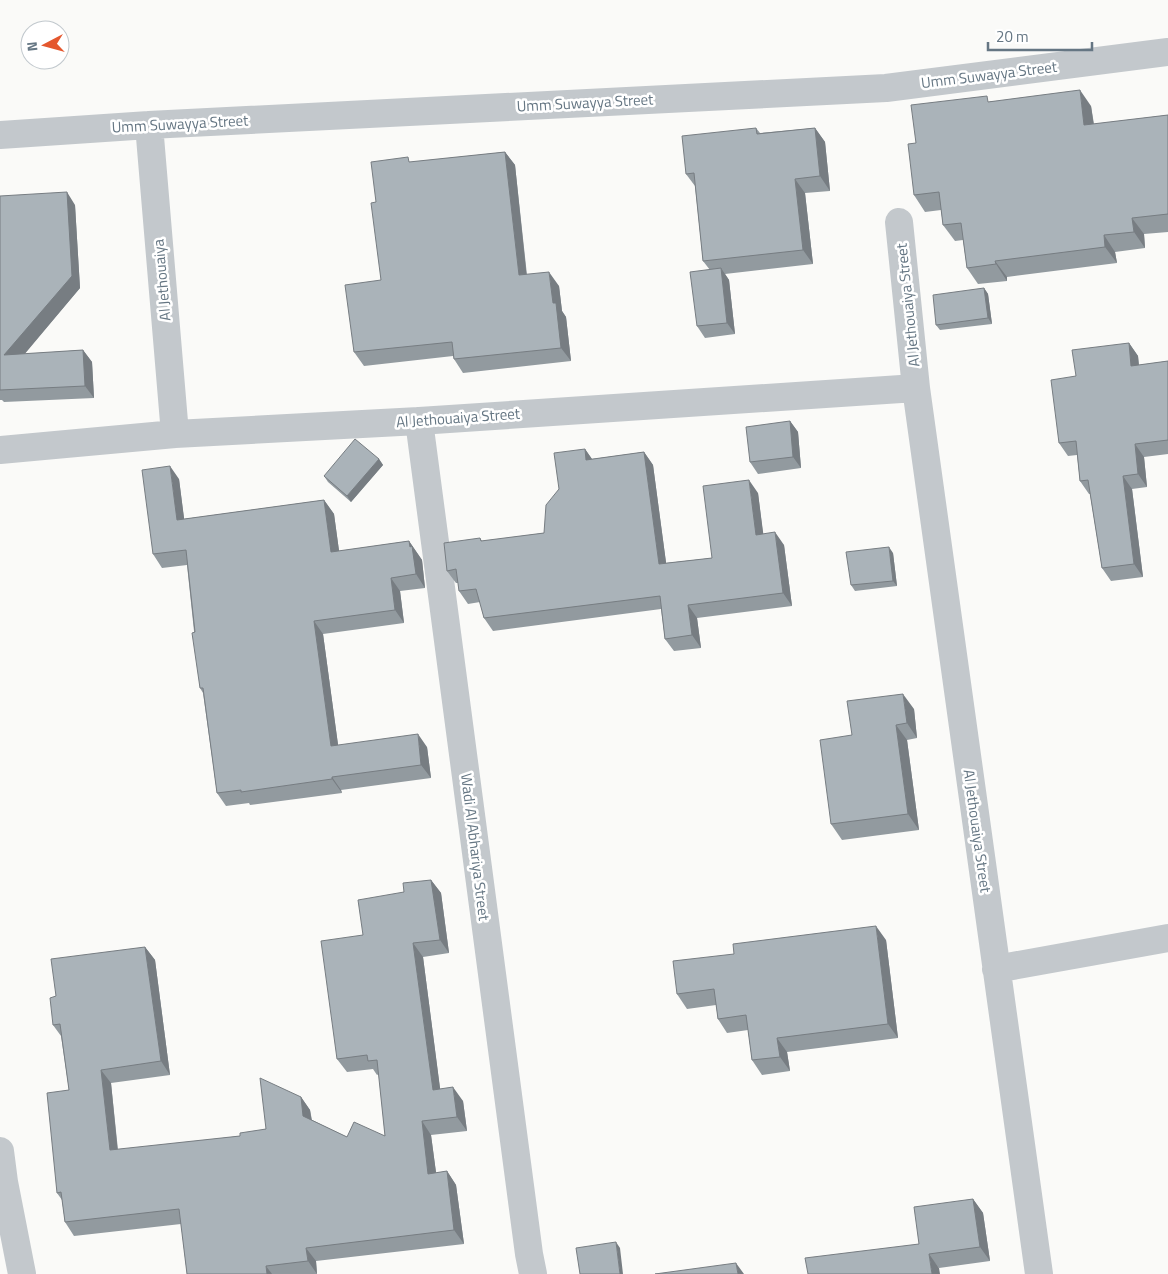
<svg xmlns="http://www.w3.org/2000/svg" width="1168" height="1274" viewBox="0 0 1168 1274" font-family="'Titillium Web',sans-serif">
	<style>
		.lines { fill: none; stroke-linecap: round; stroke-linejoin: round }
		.minor { stroke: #c3c8cc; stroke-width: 28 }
		.wall { fill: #929a9f }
		.shaded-wall { fill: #777d82 }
		.building { fill: #aab3b9; stroke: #777d82 }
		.labels { text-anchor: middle; stroke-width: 5; stroke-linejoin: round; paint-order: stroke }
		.street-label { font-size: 15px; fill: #657683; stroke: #fff }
	</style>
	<rect width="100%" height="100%" fill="#fafaf8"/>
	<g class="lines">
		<path class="minor" d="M149 125 175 434
			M0 135 149 125 886 88 1168 52
			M899 222 916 388 1039 1274
			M419 421 529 1254 533 1274
			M0 450 175 434 419 421 916 388
			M996 969 1168 938
			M0 1151 4 1182 22 1274"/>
	</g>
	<path class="wall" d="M991 101 1091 106 1094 124 1168 115V232L1144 234 1145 248 1115 252 1117 263 1007 277V281L978 284 967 268 963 240 955 241 943 225 941 210 925 212 914 195 916 143Z
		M756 128 760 133 815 128 825 142 830 191 805 193 813 264 725 274 729 280 735 334 705 338 697 326 710 270 703 261 695 186 686 174Z
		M505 152 515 165 527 275 559 286 562 311 566 317 571 361 463 373 454 359 453 356 364 366 354 352 381 280 376 202 412 162Z
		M0 196 75 205 80 288 24 354 83 350 92 362 94 398 4 402 2 400H0Z
		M984 288 988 294 992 324 940 330 936 325Z
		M1129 343 1138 356 1139 365 1168 361V454L1144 457 1147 487 1132 489 1143 577 1111 581 1102 568 1090 494H1089L1080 481 1077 455 1068 456 1059 443 1076 376Z
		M790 421 798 432 801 468 758 474 750 462Z
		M585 449 592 459 644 452 653 465 666 563 712 558 758 493 763 534 784 545 792 606 697 618 701 648 674 651 665 639 661 609 493 631 484 618 480 602 468 604 459 591 458 583H456L447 571 480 538 482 541 544 533 559 489Z
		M379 459 383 465 351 502 328 482 324 476Z
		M179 479 184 519 324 500 334 514 339 551 409 541 422 560 425 588 400 591 404 623 323 634 338 745 427 747 431 778 341 790 342 793 250 805 249 803 226 806 217 793 203 693 200 688 187 565 162 568 153 554Z
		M893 553 897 586 855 591 851 585Z
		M914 709 917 738 907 740 919 830 842 840 831 824 852 735Z
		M431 880 441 893 449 953 423 957 440 1089 463 1101 467 1131 431 1135 436 1173 447 1171 456 1185 464 1244 316 1261 317 1274H187L181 1224 74 1236 65 1222 62 1200 57 1193 69 1090 61 1036 53 1025 56 996 145 947 155 960 170 1075 111 1083 118 1150 240 1136 266 1129 301 1097 310 1110 312 1120 347 1137 385 1136 379 1074 377 1075 373 1069 347 1072 337 1059 363 935 404 892Z
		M886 940 898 1038 787 1052 790 1071 762 1075 752 1060 748 1030 727 1033 718 1019 716 1005 687 1009 677 994Z
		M973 1199 983 1213 990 1261 939 1268 919 1244Z"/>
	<path class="shaded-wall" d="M1080 90 1091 106 1096 141 1084 125Z
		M815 128 825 142 830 191 820 176Z
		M505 152 515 165 528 289 519 275Z
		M795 179 805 193 813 264 803 250Z
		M67 192 75 205 80 288 13 368 4 355Z
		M1132 218 1144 234 1145 248 1134 232Z
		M1104 235 1115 252 1117 263 1105 247Z
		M995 261 1007 277V281L996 264Z
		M721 268 729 280 735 334 727 323Z
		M549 272 559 286 562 311 566 317 571 361 561 348 553 303Z
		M984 288 988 294 992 324 988 318Z
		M1129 343 1138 356 1140 379 1131 366Z
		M83 350 92 362 94 398 85 386Z
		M790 421 798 432 801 468 793 457Z
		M1135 444 1144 457 1147 487 1138 474Z
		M585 449 594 462 586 460Z
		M644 452 653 465 668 577 659 564Z
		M379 459 383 465 351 502 347 496Z
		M170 466 179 479 186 533 177 520Z
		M1123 476 1132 489 1143 577 1134 564Z
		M749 480 758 493 765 547 756 535Z
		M324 500 334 514 341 565 331 552Z
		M775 532 784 545 792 606 783 593Z
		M409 541 422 560 425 588 416 574Z
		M889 547 893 553 897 586 893 581Z
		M391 578 400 591 404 623 395 610Z
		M688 605 697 618 701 648 692 635Z
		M314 621 323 634 340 759 331 746Z
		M903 694 914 709 917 738 907 723Z
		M896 725 907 740 919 830 908 814Z
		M418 734 427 747 431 778 421 765Z
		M332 777 341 790 342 793 332 779Z
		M431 880 441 893 449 953 440 940Z
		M876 926 886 940 898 1038 888 1024Z
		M413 943 423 957 442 1103 433 1090Z
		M145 947 155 960 170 1075 161 1061Z
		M777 1038 787 1052 790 1071 780 1057Z
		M101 1070 111 1083 119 1164 110 1150Z
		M453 1087 463 1101 467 1131 457 1117Z
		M301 1097 310 1110 313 1130 303 1116Z
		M422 1121 431 1135 438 1187 428 1174Z
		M447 1171 456 1185 464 1244 454 1230Z
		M973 1199 983 1213 990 1261 980 1247Z
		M616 1242 620 1248 623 1274H620Z
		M306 1248 316 1261 317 1274 308 1261Z
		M929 1254 939 1268 940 1274H932Z
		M736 1263 744 1274H738Z
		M266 1266 272 1274H267Z"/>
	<path class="building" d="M1080 90 1084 125 1168 115V214L1132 218 1134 232 1104 235 1105 247 995 261 996 264 967 268 961 223 943 225 939 192 914 195 908 144 916 143 911 105 987 96 988 102Z
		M756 128 757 134 815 128 820 176 795 179 803 250 703 261 694 173 686 174 682 136Z
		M505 152 519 275 549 272 553 303H556L561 348 454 359 452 342 354 352 345 285 381 280 371 203 376 202 371 162 408 157 409 162Z
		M67 192 72 276 4 355 83 350 85 386 0 390V196Z
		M721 268 727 323 697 326 690 272Z
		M984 288 988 318 936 325 933 295Z
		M1129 343 1131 366 1168 361V440L1135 444 1138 474 1123 476 1134 564 1102 568 1088 480 1080 481 1076 441 1059 443 1051 380 1076 376 1072 350Z
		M790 421 793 457 750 462 746 427Z
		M355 439 379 459 347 496 324 476Z
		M585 449 586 460 644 452 659 564 712 558 703 486 749 480 756 535 775 532 783 593 688 605 692 635 665 639 660 596 484 618 476 589 459 591 456 569 447 571 444 543 480 538 481 541 544 533 546 505 559 489 554 453Z
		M170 466 177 520 324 500 331 552 409 541 410 547 412 546 416 574 391 578 395 610 314 621 331 746 418 734 421 765 332 777V779L241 792V790L217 793 203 688H200L192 633 195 632 186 550 153 554 142 470Z
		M889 547 893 581 851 585 846 552Z
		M903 694 907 723 896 725 908 814 831 824 820 740 852 735 847 701Z
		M431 880 440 940 413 943 433 1090 453 1087 457 1117 422 1121 428 1174 447 1171 454 1230 306 1248 308 1261 266 1266 267 1274H187L179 1209 65 1222 61 1192 57 1193 47 1093 69 1090 60 1024 53 1025 50 998 56 996 51 959 145 947 161 1061 101 1070 110 1150 240 1136V1133L266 1129 260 1078 301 1097 303 1116 347 1137 354 1122 385 1136 377 1060 368 1061 367 1055 337 1059 321 941 363 935 358 900 404 892 403 883Z
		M876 926 888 1024 777 1038 780 1057 752 1060 746 1015 718 1019 714 989 677 994 673 961 734 954 733 944Z
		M973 1199 980 1247 929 1254 932 1274H808L805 1258 919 1244 914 1207Z
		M616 1242 620 1274H580L576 1248Z
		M736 1263 738 1274H655Z"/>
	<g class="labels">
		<g class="street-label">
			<text transform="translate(989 75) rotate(-7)" y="5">Umm Suwayya Street</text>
			<text transform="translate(585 103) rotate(-3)" y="5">Umm Suwayya Street</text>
			<text transform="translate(180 124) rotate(-3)" y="5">Umm Suwayya Street</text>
			<text transform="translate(162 280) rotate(-95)" y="5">Al Jethouaiya</text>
			<text transform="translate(908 305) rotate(-96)" y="5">Al Jethouaiya Street</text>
			<text transform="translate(458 418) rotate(-4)" y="5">Al Jethouaiya Street</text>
			<text transform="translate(977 831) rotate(82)" y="5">Al Jethouaiya Street</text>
			<text transform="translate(475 847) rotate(83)" y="5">Wadi Al Abhariya Street</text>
		</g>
	</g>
	<g transform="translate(45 45) rotate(264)"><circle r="24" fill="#ffffff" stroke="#c1c8cd"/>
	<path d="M0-4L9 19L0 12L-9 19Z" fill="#e4572e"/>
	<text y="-8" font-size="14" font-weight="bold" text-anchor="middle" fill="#657683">N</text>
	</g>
	<path d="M988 42v8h104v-8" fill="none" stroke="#657683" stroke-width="2.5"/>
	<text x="996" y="42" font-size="15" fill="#657683" stroke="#ffffff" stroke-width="4" paint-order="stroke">20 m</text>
</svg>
